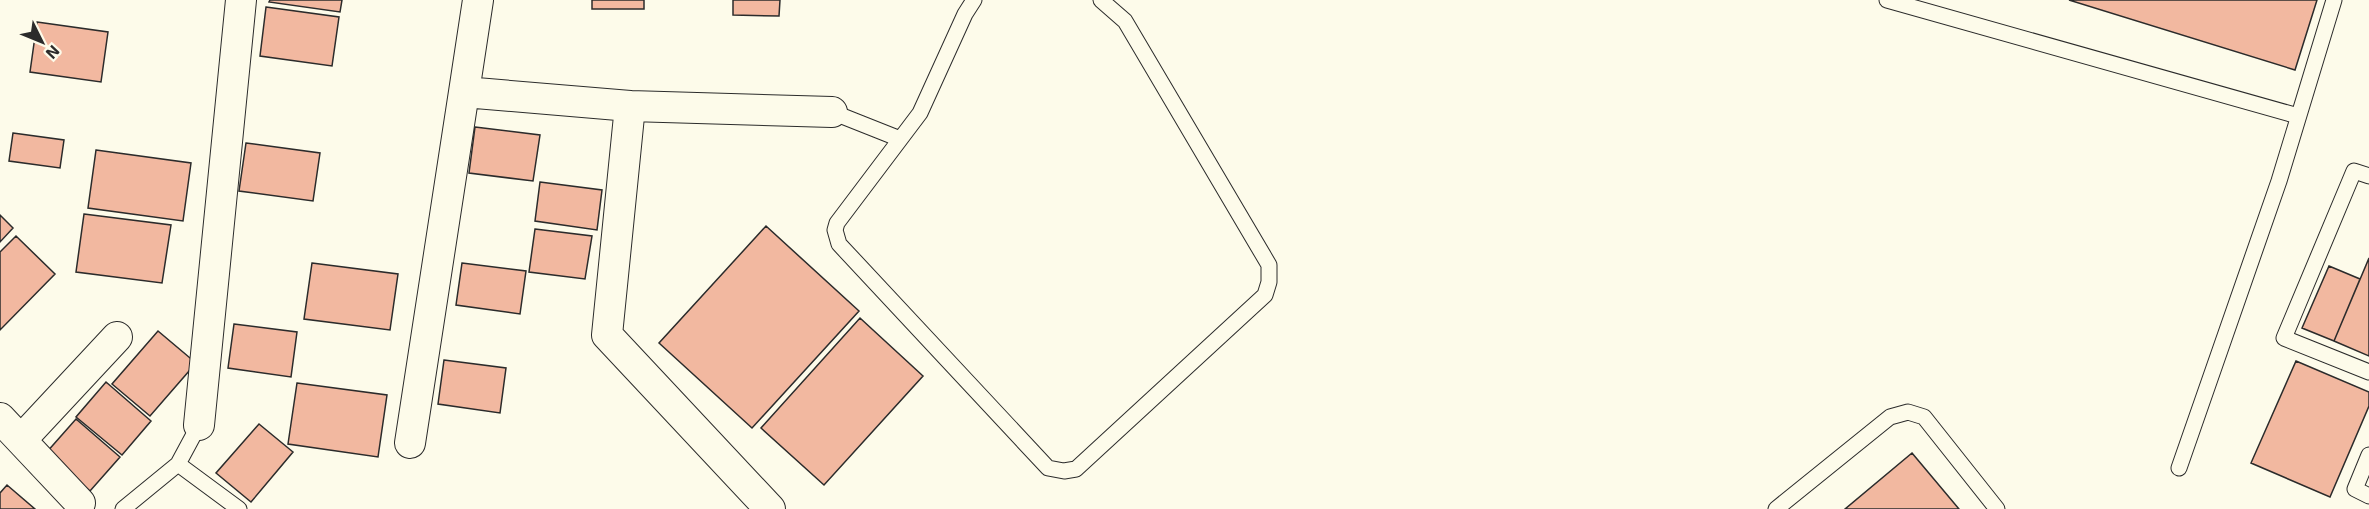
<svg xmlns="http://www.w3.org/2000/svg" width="2369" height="509" viewBox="0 0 2369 509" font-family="'Exo 2',sans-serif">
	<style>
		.building { fill: #f2b8a0; stroke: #2b2b2b; stroke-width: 1.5 }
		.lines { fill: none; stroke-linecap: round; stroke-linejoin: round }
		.lane-casing { stroke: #2b2b2b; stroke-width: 17 }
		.street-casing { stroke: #2b2b2b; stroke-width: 32 }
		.lane { stroke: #fdfbea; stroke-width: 15 }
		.street { stroke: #fdfbea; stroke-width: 30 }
	</style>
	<rect width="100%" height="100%" fill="#fdfbea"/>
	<path class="building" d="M270 0H342L340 12 269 2Z
		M592 0H644V9H592Z
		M733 0H780L779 16 733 15Z
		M2069 0H2317L2295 70Z
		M266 7 339 17 332 66 260 56Z
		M37 22 108 32 101 82 30 72Z
		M475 127 540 135 533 181 469 173Z
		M13 133 64 140 60 168 9 161Z
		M246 143 320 153 313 201 239 191Z
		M96 150 191 163 183 221 88 208Z
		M540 182 602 190 597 230 535 221Z
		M84 214 171 225 162 283 76 272Z
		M0 215 13 228 0 242Z
		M766 226 859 311 752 428 659 343Z
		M535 229 592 236 585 279 529 272Z
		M16 236 55 274 0 330V252Z
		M2369 258V356L2334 341Z
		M312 263 398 274 390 330 304 319Z
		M462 263 526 271 520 314 456 305Z
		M2329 266 2360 279 2334 341 2302 328Z
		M860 318 923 376 824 485 761 428Z
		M234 324 297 332 291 377 228 368Z
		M158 331 196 363 150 416 112 384Z
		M444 360 506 368 500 413 438 404Z
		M2296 361 2369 392V406L2330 497 2251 463Z
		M106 382 151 421 122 455 76 417Z
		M297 383 387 395 378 457 288 444Z
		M76 419 120 457 90 491 46 453Z
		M259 424 293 452 251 502 216 473Z
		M1912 453 1959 509H1845Z
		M7 485 35 509H0V493Z"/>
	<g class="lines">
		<defs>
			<path id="lane" d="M974 0 965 14 920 113 837 223 835 230 839 244 1048 468 1064 471 1076 469 1265 295 1269 282V265L1125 21 1101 0
				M1887 0 2298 116
				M832 112 900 139
				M2369 176 2354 171 2284 338 2369 372
				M2369 455 2355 489 2369 496
				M178 464 199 425
				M2179 468 2279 181 2334 0
				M123 509 178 464 239 509
				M1776 509 1890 417 1908 412 1924 417 1997 509"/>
			<path id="street" d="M478 0 464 92 630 106 607 335 770 509
				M630 106 832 112
				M0 418 80 503
				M199 425 241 0
				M21 440 117 337
				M410 443 464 92"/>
		</defs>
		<use href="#lane" class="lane-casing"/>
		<use href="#street" class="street-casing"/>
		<use href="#lane" class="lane"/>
		<use href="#street" class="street"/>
	</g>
	<g transform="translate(42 42) rotate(133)" stroke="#fdfbea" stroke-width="4.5" paint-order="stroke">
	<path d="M0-4.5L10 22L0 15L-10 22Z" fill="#2b2b2b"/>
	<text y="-9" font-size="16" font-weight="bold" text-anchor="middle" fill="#2b2b2b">N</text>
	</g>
</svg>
